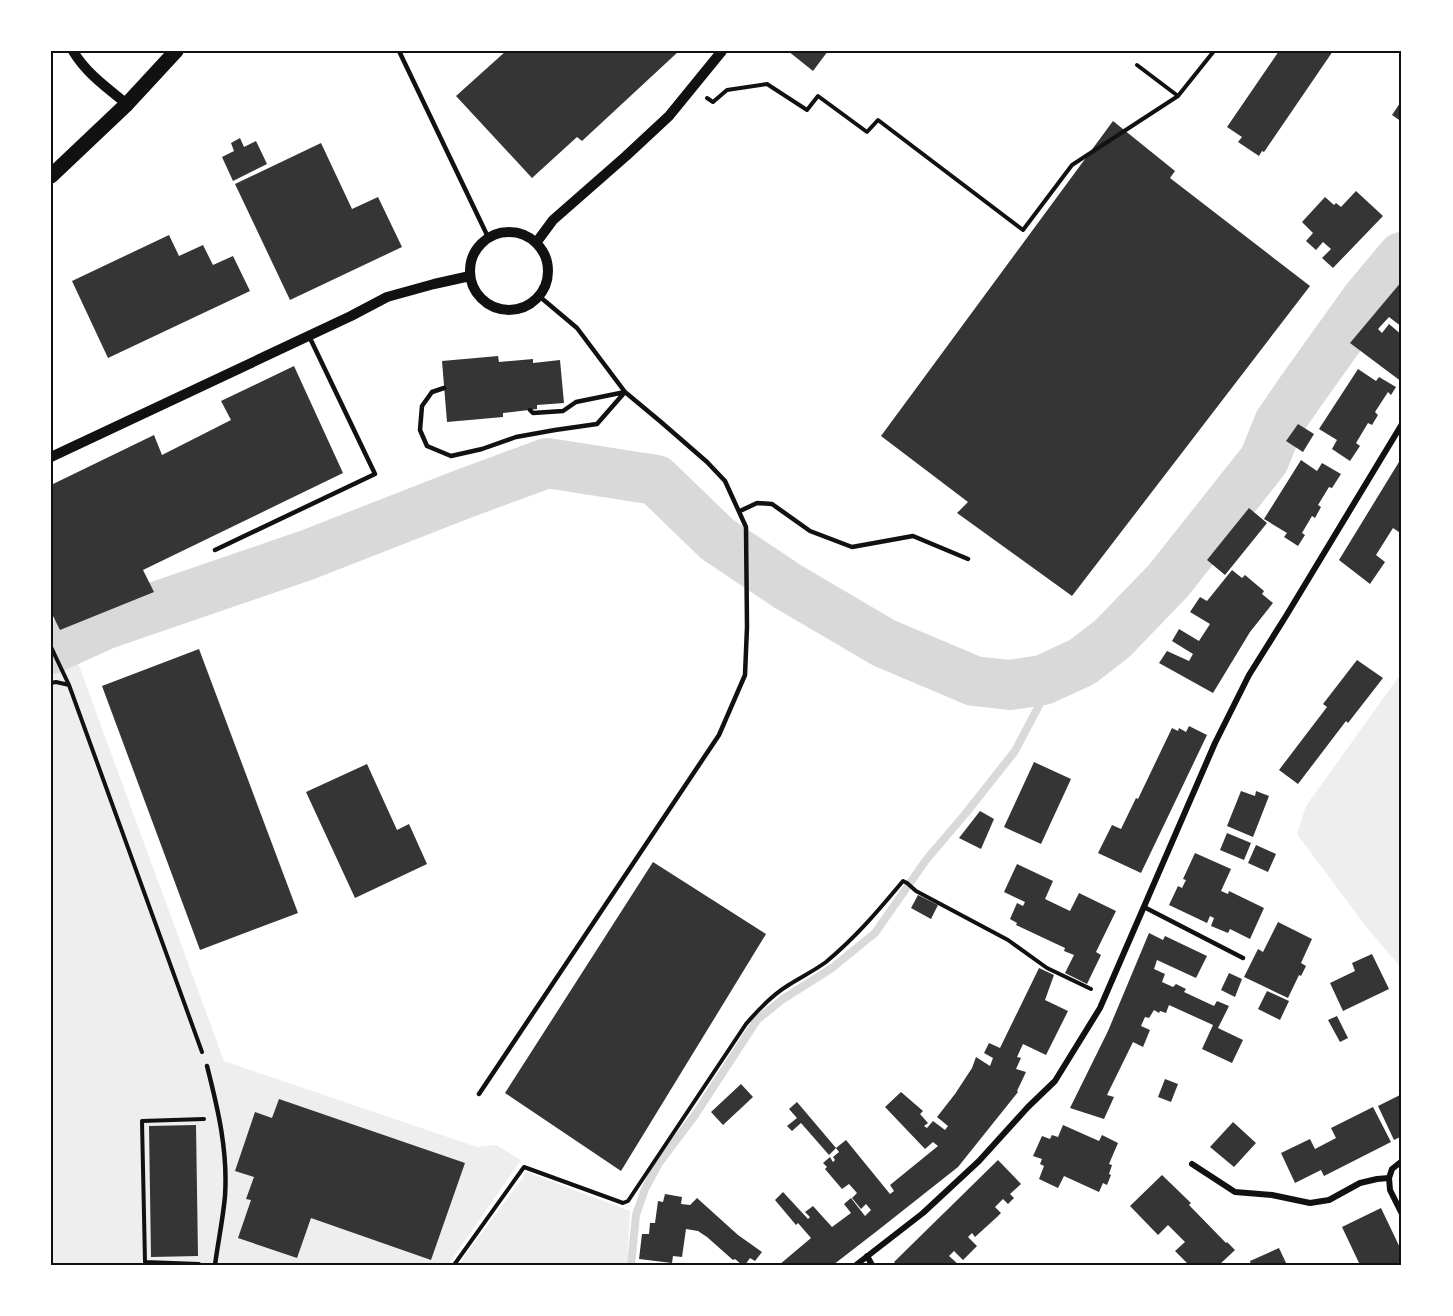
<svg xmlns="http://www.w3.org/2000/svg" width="1453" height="1316" viewBox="0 0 1453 1316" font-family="'Alegreya Sans',sans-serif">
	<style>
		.green { fill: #eee }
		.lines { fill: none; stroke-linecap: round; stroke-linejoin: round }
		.stream { stroke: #d9d9d9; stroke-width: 8 }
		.river { stroke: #d9d9d9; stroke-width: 50 }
		.building { fill: #353535 }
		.path { stroke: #111; stroke-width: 4 }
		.service { stroke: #111; stroke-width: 4.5 }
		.minor { stroke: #111; stroke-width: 6 }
		.tertiary { stroke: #111; stroke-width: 10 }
		.primary { stroke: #111; stroke-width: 15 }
		.neatline { fill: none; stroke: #111; stroke-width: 2 }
	</style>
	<rect width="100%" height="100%" fill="#fff"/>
	<path class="green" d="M74 652 224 1061 477 1147 496 1145 521 1160 448 1265H51V660Z
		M1402 672V969L1367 928 1297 834 1306 806Z
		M527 1172 630 1211 627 1265H458Z"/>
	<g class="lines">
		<path class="stream" d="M631 1265 636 1215 645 1189 659 1163 695 1115 757 1020 783 999 832 968 875 933 926 860 966 813 1015 751 1044 696 1043 680"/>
		<path class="river" d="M51 649 106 624 307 555 463 494 547 463 656 480 717 539 787 586 884 643 974 681 1010 685 1043 680 1082 662 1112 639 1168 581 1264 460 1279 423 1301 391 1366 300 1402 257"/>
	</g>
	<path class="building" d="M506 51H679L582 141 577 137 532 178 456 96Z
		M788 51H828L813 71Z
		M1279 51H1333L1264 152 1262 151 1259 156 1238 142 1242 137 1227 127Z
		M1402 100V122L1392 115Z
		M1113 121 1175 171 1170 178 1310 286 1072 596 957 513 968 502 881 436Z
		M240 138 244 147 256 141 267 164 233 181 222 157 234 151 231 143Z
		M321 143 352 209 378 197 402 247 290 300 235 184Z
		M1356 191 1383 216 1333 268 1322 258 1331 249 1323 242 1316 250 1306 241 1313 233 1302 222 1325 197 1334 205 1336 203 1341 207Z
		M169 235 179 256 203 245 213 265 233 256 250 291 108 358 72 281Z
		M1402 281V327L1389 317 1378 329 1382 333 1389 324 1402 335V382L1350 343Z
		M498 356 499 362 533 359V363L560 360 564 403 537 405V409L503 413V417L447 422 442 361Z
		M294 366 343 473 143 570 154 592 60 630 51 612V485L154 435 162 455 231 420 221 401Z
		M1358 369 1376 381 1379 377 1396 387 1391 395 1388 392 1375 412 1378 415 1372 425 1368 423 1356 443 1360 446 1350 461 1332 449 1337 440 1319 429Z
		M1298 424 1314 434 1303 452 1286 441Z
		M1402 457V510L1400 512 1402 513V534L1393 528 1376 555 1385 562 1370 584 1339 560Z
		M1301 460 1317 471 1322 463 1341 474 1332 488 1329 487 1318 505 1321 507 1315 518 1312 516 1302 533 1305 535 1298 546 1284 537 1287 533 1264 519Z
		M1249 508 1267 523 1225 575 1207 560Z
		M1232 570 1242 578 1245 575 1264 591 1262 594 1273 603 1250 632 1213 693 1159 663 1167 651 1189 661 1193 654 1172 641 1179 629 1199 641 1210 624 1190 612 1200 597 1207 601Z
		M199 649 298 913 200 950 102 686Z
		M1357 660 1383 678 1348 723 1346 721 1298 784 1279 770 1327 707 1323 704Z
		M1189 726 1207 735 1141 873 1098 853 1112 825 1121 829 1136 798 1138 799 1172 728 1178 731 1179 728 1186 732Z
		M1034 762 1071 779 1041 844 1004 827Z
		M367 764 397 830 409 824 427 864 355 898 306 792Z
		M1241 791 1255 796 1256 791 1269 796 1253 837 1227 826Z
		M980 811 994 819 981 849 959 838Z
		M1227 833 1251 843 1244 860 1220 850Z
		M1256 845 1276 854 1268 872 1248 863Z
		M1195 853 1231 869 1221 891 1228 894 1229 891 1264 908 1250 939 1230 929 1228 933 1211 926 1214 918 1210 916 1207 923 1169 905 1178 886 1182 888 1186 880 1183 879Z
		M653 862 766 934 621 1171 505 1093Z
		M1017 864 1053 881 1045 899 1070 911 1079 893 1116 911 1096 952 1101 955 1087 984 1065 973 1074 955 1064 951 1065 948 1016 925 1017 923 1010 919 1017 903 1023 906 1025 902 1004 892Z
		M918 895 938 905 931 919 911 908Z
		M1278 922 1312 939 1301 963 1306 966 1301 976 1299 975 1288 998 1244 977 1258 949 1263 952Z
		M1149 933 1163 940 1165 936 1207 956 1196 978 1157 960 1154 969 1165 974 1162 982 1173 987 1176 984 1186 989 1184 992 1214 1006 1217 1001 1229 1006 1218 1028 1243 1040 1232 1063 1202 1049 1213 1025 1169 1005 1166 1013 1160 1011 1159 1013 1154 1010 1149 1018 1145 1017 1141 1026 1150 1030 1143 1047 1133 1042 1107 1095 1114 1097 1104 1119 1070 1108 1108 1031Z
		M1372 954 1389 989 1343 1011 1330 983 1355 971 1352 963Z
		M1039 968 1054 975 1045 1000 1068 1011 1046 1055 1023 1044 1017 1057 1021 1058 1016 1069 1026 1072 1017 1091 1018 1092 958 1167 877 1231 833 1265H779L811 1238 798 1223 796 1225 775 1200 783 1192 808 1219 810 1217 805 1212 813 1206 832 1227 851 1213 844 1204 851 1198 865 1216 871 1210 866 1204 861 1209 852 1198 857 1193 849 1184 842 1189 825 1169 827 1167 823 1163 830 1157 833 1162 835 1160 833 1157 839 1152 836 1148 846 1140 890 1194 894 1191 890 1185 938 1146 933 1142 925 1149 885 1107 901 1092 923 1111 920 1114 928 1123 924 1126 927 1128 933 1121 945 1130 948 1126 937 1117 955 1094 972 1068 976 1057 990 1066 993 1058 984 1053 989 1043 1000 1048Z
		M1229 973 1242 979 1235 997 1221 990Z
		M1267 991 1289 1001 1280 1020 1258 1009Z
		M1337 1016 1348 1038 1340 1042 1328 1020Z
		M1165 1079 1178 1084 1171 1102 1158 1097Z
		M741 1084 753 1097 723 1125 711 1112Z
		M1402 1094V1136L1394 1140 1378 1106Z
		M279 1099 465 1163 431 1260 311 1218 297 1258 238 1238 251 1200 246 1199 254 1177 235 1171 255 1112 272 1118Z
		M797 1102 836 1148 829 1155 801 1123 792 1131 787 1126 797 1118 789 1109Z
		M1373 1107 1391 1142 1324 1176 1321 1170 1295 1183 1281 1153 1310 1139 1315 1149 1336 1138 1331 1128Z
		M1233 1122 1256 1143 1234 1167 1210 1147Z
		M196 1125 198 1256 151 1257 149 1126Z
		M1063 1125 1099 1141 1102 1135 1118 1143 1109 1164 1112 1165 1109 1174 1111 1175 1107 1185 1103 1183 1099 1192 1064 1176 1058 1188 1039 1179 1044 1166 1040 1164 1042 1159 1033 1156 1042 1136 1050 1139 1052 1135 1058 1137Z
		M998 1160 1021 1184 1010 1194 1014 1198 1008 1204 1003 1199 995 1207 1001 1213 997 1217 975 1237 972 1233 968 1237 977 1246 963 1260 954 1251 949 1256 958 1264 957 1265H897L894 1262Z
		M1162 1175 1191 1203 1189 1205 1226 1243 1227 1242 1235 1250 1219 1265H1189L1175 1251 1185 1242 1168 1225 1158 1235 1130 1206Z
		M665 1194 682 1197 681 1204 690 1205 697 1198 738 1235 762 1252 755 1261 750 1258 745 1265H742L735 1259 733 1260 707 1237 698 1231 686 1229 682 1257 673 1256 672 1263 639 1259 642 1234H649L650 1223H655L658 1201 663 1202Z
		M1381 1208 1402 1252V1265H1360L1342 1227Z
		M1279 1248 1287 1265H1251L1250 1261Z"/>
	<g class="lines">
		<path class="path" d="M1137 65 1178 96
			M707 98 713 102 727 90 767 84 807 110 818 96 867 132 878 120 1023 230 1072 165 1178 96 1214 51
			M51 647 69 685 202 1052
			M51 683 56 682 69 685
			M199 1264 145 1262 142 1121 204 1119
			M454 1265 524 1167 623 1203 628 1201 746 1024C758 1010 771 996 787 986 799 978 814 971 826 962 856 937 878 911 903 881L907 883 916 891 1008 940 1047 968 1091 989"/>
		<path class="service" d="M399 51 488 237
			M444 388 432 392 422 406 420 430 427 446 451 456 482 449 516 437 555 430 597 424 625 392 576 402 563 411 533 413 530 410
			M740 511 757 503 772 504 810 531 852 547 913 536 968 559
			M215 550 375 474 309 336
			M1144 907 1243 958
			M207 1066C218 1109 228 1151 225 1196 223 1219 218 1242 215 1265
			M479 1094 719 735 745 675 747 627 746 527 725 481 707 462 661 422 625 392 577 328 539 296"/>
		<path class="minor" d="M1192 1164 1235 1192 1272 1195 1310 1203 1329 1200 1360 1183 1377 1179 1389 1178 1392 1169 1402 1161
			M1389 1178 1390 1190 1402 1214
			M867 1256 872 1265
			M856 1265 923 1213 979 1161 1028 1107 1055 1081 1100 1008 1215 743 1249 675 1286 616 1402 424"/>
		<path class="tertiary" d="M73 51C86 73 107 88 127 104
			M470 271a39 39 0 1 1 78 0a39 39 0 1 1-78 0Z
			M536 243 553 220 626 156 669 116 722 51
			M51 457 351 316 387 297 434 284 470 276"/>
		<path class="primary" d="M51 176 127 104 176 51"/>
	</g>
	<rect width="1453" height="1316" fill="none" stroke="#ffffff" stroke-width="105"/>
	<rect x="52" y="52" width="1348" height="1212" class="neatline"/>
</svg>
